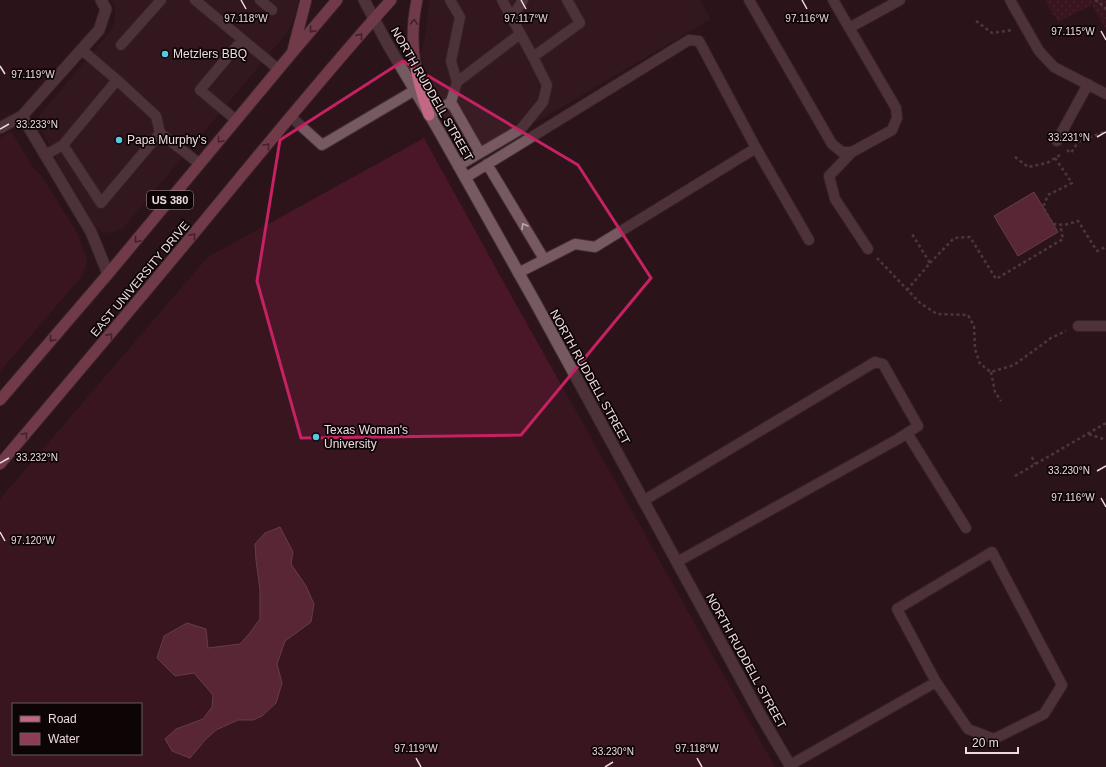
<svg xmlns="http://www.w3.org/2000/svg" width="1106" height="767" viewBox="0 0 1106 767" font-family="Helvetica,sans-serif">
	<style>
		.built { fill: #3a1c24 }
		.grass { fill: #491727; fill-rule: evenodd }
		.park { fill: url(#park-dots) }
		.water { fill: #8e3d56; stroke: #aa6c7f }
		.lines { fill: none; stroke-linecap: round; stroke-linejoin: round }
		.service-casing { stroke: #433236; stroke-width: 12 }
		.minor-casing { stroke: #433236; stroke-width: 13 }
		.tertiary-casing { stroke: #433236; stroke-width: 13 }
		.primary-casing { stroke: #433236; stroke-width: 13 }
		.path { stroke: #776166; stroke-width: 2.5; stroke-dasharray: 3 3; stroke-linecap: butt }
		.service { stroke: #775a61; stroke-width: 10 }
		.minor { stroke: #775a61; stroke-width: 11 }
		.tertiary { stroke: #775a61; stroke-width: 11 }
		.primary { stroke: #c36883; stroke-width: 11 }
		.oneway { stroke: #5f313e }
		.oneway2 { stroke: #bea7ad }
		.marked { fill: none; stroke: #c42262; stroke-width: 3; stroke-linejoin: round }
		.ticks { fill: none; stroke: #eddbdf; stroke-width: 1.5 }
		.poi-dot { fill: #56c9e1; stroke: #0d0406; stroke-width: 1.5 }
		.labels { text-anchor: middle; stroke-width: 3.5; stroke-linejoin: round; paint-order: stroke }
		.shield { fill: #0d0406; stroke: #aa9a9e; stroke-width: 1 }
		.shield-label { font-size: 11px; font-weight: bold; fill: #eddbdf }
		.poi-label { font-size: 12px; fill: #eddbdf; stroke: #0d0406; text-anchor: start }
		.street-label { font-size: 12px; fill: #eddbdf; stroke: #0d0406 }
		.ticks-label { font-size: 10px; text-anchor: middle; fill: #eddbdf; stroke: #0d0406; stroke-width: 3.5; stroke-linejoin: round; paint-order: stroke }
	</style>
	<defs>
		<pattern id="park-dots" width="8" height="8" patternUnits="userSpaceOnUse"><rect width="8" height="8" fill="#491727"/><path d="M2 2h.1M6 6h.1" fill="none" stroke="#643846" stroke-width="1.8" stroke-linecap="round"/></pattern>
	</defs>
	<rect width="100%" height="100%" fill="#2c141a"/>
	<path class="built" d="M112 0H299L292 23 286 34 123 228 112 233 102 232 94 225 64 178 54 152 35 121 112 29 115 19V8Z
		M429 0H700L711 19 466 163 428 86 421 56 426 31Z"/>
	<path class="grass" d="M11 131 34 169 43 178 77 233 87 260 83 275 0 371V138Z
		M424 138 507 288 775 767H0V499L208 257ZM13 704H141V754H13Z"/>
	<path class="park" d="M1045 0H1106V29L1092 5 1058 22Z"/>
	<path class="water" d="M1034 192 1058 232 1018 256 994 216Z
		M280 527 293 552 291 564 306 586 314 604 311 622 285 641 277 664 282 683 276 703 262 716 253 720H238L216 730 205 740 190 758 172 751 165 739 176 729 203 719 212 707 213 695 194 673 175 676 157 658 164 636 187 623 206 629 208 648 240 644 249 634 260 619V590L256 560 255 544 265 533Z"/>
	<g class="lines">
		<defs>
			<path id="service" d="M195 0 278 69
				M260 0 272 10
				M450 0 460 17 451 61 457 82 520 34
				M749 0 832 144 842 152H852L892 130 897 118 896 108 833 0
				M1010 0 1039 51 1054 67 1106 94
				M512 17 523 0
				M849 28 900 0
				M121 45 161 0
				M82 50 117 80 63 145 101 203 160 133 200 164
				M533 57 580 23 567 0
				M117 80 156 116 160 133
				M451 102 480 153
				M429 115 451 102 457 82
				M291 117 322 145 415 90
				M236 120 200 90 242 40
				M1057 141 1088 84
				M852 152 829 176 835 199 868 249
				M45 155 63 145
				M487 164 544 259
				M458 166 521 129 543 102 547 85 533 57 502 0
				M465 178 689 40 699 41 756 148
				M518 273 575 244 595 247 756 148 809 240
				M1078 326H1106
				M907 433 966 528
				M643 501 875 362 883 364 918 426 898 439 677 562
				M790 765 936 682 897 609 992 552 1062 685 1044 714 994 739 968 729 936 682"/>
			<path id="minor" d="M22 116 91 232 108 274
				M0 128 22 116 99 30 106 9 101 0"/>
			<path id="tertiary" d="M364 0 388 45 439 131 535 302 761 716 791 767"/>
			<path id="primary" d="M417 0C408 42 415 75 429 115
				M293 50 306 0
				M0 400 108 274 292 53 337 0
				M0 464C67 385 134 306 200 226 263 150 325 73 391 0"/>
		</defs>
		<use href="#service" class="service-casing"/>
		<use href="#minor" class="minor-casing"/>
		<use href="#tertiary" class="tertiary-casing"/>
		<use href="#primary" class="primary-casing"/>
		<path class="path" d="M1095 0 1100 3 1106 9
			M976 21 992 33 1013 30
			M1067 150 1071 153 1078 142 1106 131
			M1015 157 1028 167 1047 163 1060 155
			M1055 158 1072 183 1048 195 1043 207 1053 224 1064 225 1078 221 1097 251 1106 247
			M877 258 920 303 937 314 968 315 974 326 975 349 980 364 991 372 1014 365 1051 338 1066 331
			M930 263 954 238 970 237 996 279 1063 239 1060 224
			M907 290 930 263 912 234
			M991 372 995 392 1001 401
			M1089 434 1106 440
			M1032 457 1035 464
			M1015 476 1106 423"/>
		<use href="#service" class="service"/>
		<use href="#minor" class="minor"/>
		<use href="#tertiary" class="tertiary"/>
		<use href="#primary" class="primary"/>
	</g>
	<defs><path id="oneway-chevron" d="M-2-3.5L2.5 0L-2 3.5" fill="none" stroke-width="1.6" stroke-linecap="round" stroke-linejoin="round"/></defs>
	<g class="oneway">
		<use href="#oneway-chevron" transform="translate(414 22) rotate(-88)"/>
		<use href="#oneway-chevron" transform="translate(312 30) rotate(131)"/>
		<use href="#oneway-chevron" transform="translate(360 36) rotate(-51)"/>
		<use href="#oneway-chevron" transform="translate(220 140) rotate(130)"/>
		<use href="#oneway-chevron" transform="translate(267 146) rotate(-50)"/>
		<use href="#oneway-chevron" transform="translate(193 236) rotate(-50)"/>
		<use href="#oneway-chevron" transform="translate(137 240) rotate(130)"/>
		<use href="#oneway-chevron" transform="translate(110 336) rotate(-50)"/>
		<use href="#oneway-chevron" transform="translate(52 339) rotate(131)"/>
		<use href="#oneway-chevron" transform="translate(25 435) rotate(-49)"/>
	</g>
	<use class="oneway2" href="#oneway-chevron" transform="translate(524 226) rotate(-121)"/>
	<path d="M0 0H1106V767H0ZM403 61 578 165 651 278 521 435 301 438 257 281 280 140Z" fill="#2c141a" fill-opacity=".55" fill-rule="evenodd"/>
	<path class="marked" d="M403 61 578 165 651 278 521 435 301 438 257 281 280 140Z"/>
	<path class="ticks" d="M241 0 246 9M521 0 526 9M802 0 807 9M1101 31 1106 40M0 66 5 74M0 129 9 124M1097 137 1106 132M0 463 9 458M1097 471 1106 466M1101 498 1106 507M0 532 5 541M416 758 421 767M697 758 702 767M605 767 613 762"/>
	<g class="poi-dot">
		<circle cx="165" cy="54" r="4"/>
		<circle cx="119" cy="140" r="4"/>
		<circle cx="316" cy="437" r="4"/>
	</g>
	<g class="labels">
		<rect class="shield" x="147" y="191" width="46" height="18" rx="3"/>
		<g class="shield-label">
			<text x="170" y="204">US 380</text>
		</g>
		<g class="poi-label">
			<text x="173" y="58">Metzlers BBQ</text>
			<text x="127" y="144">Papa Murphy's</text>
			<text x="324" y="434">Texas Woman's<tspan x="324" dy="14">University</tspan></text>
		</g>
		<g class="street-label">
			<text transform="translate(432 94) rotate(60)" y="4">NORTH RUDDELL STREET</text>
			<text transform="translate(140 279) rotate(-50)" y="4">EAST UNIVERSITY DRIVE</text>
			<text transform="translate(590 377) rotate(61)" y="4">NORTH RUDDELL STREET</text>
			<text transform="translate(746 661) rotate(61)" y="4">NORTH RUDDELL STREET</text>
		</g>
	</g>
	<g class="ticks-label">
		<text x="246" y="22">97.118°W</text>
		<text x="526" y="22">97.117°W</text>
		<text x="807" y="22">97.116°W</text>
		<text x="1073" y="35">97.115°W</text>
		<text x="33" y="78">97.119°W</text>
		<text x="37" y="128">33.233°N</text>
		<text x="1069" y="141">33.231°N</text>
		<text x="37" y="461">33.232°N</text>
		<text x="1069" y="474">33.230°N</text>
		<text x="1073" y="501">97.116°W</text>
		<text x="33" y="544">97.120°W</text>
		<text x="416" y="752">97.119°W</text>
		<text x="697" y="752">97.118°W</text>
		<text x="613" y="755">33.230°N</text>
	</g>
	<rect x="12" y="703" width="130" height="52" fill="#0d0406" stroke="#675a5d"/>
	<rect x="20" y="716" width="20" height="6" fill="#c36883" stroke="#675a5d"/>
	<text x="48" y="723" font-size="12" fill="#eddbdf">Road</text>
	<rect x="20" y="733" width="20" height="12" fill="#8e3d56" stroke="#675a5d"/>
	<text x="48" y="743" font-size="12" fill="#eddbdf">Water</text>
	<path d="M966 747v6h52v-6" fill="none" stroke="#eddbdf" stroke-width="2"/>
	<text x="972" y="747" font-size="12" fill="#eddbdf" stroke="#0d0406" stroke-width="3" paint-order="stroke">20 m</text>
</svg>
